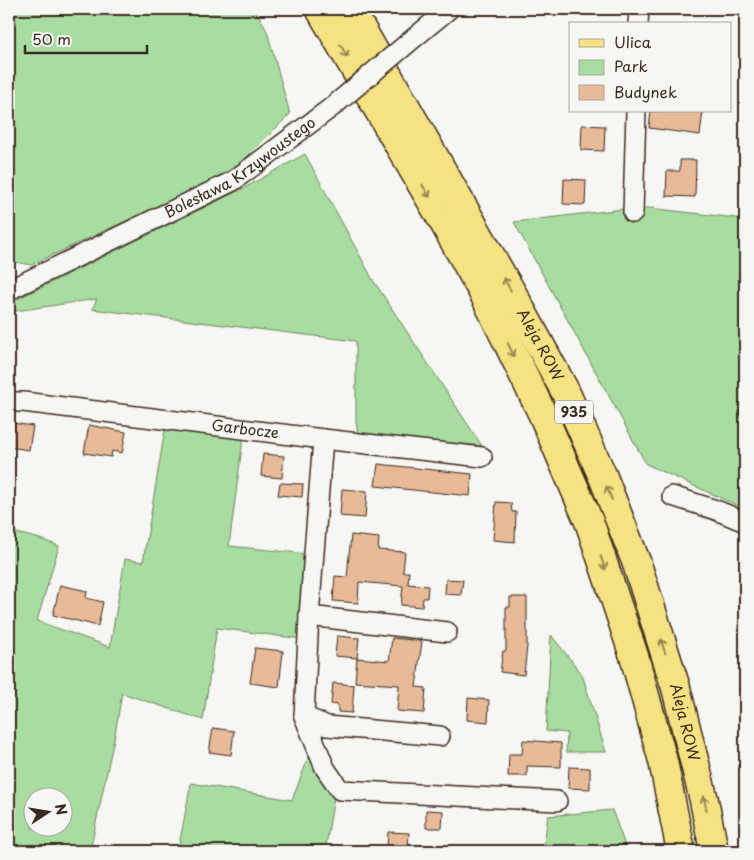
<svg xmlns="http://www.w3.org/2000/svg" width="754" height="860" viewBox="0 0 754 860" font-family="'Playpen Sans',sans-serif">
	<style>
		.green { fill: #a7dda0; stroke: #71845f; fill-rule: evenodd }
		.building { fill: #e7ba98; stroke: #3b2a1e }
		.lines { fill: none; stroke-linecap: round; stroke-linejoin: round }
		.minor-casing { stroke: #3b2a1e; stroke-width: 22 }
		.primary-casing { stroke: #3b2a1e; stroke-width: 31 }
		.minor { stroke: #f6f6f2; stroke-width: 19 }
		.primary { stroke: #f6e281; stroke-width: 28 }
		.minor-bridge-casing { stroke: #3b2a1e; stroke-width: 22; stroke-linecap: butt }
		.minor-bridge { stroke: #f6f6f2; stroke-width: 19 }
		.oneway { stroke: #988650 }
		.labels { text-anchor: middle; stroke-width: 4.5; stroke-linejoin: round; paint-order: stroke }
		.shield { fill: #f6f6f2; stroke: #73675e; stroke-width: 1 }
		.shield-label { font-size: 14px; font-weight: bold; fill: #3b2a1e }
		.street-label { font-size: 15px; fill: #3b2a1e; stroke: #f6f6f2 }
	</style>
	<rect width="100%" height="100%" fill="#f6f6f2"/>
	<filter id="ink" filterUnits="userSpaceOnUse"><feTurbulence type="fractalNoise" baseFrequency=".02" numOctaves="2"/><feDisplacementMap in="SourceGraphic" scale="10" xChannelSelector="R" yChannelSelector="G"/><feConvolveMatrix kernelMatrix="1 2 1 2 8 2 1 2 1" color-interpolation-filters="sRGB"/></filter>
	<g filter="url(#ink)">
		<path class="green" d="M9 9H255L267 31 290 114 233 171 31 265 9 261Z
			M305 154 373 280 482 446 358 434 356 422V341L92 309 97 299 9 312V303L246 187Z
			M640 207 745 219V509L646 464 514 222Z
			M165 429 243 439 229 546 309 554 302 639 217 628 203 720 122 693 115 734 90 851H9V531L40 539 59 546 37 621 110 647 125 559 143 562ZM32 798H62V828H32Z
			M551 635 582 674 606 752H566L567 733 546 731Z
			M309 756 334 797 325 851H178L191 783 292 800Z
			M612 810 627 851H543L548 816Z"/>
		<path class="building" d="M651 111H703L700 135 649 128Z
			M582 125 605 126 604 151 581 150Z
			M680 160H696L695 197 666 196 667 171H680Z
			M564 179 586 180 585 205 563 204Z
			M12 423 33 426 29 450 9 447Z
			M89 425 126 432 122 453 112 451 111 457 84 453Z
			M263 454 284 456 282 478 261 476Z
			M378 464 472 474 470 496 375 486Z
			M280 483 303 484 302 497 278 495Z
			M342 489 367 491 365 518 340 516Z
			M496 502 511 503 512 512H516L515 542 493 540Z
			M351 535 379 538 378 550 405 552 403 572H409L408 584 428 586 427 598H423L422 607 401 605 403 586 359 582 358 603 333 601 335 576 347 577Z
			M446 579 463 580 461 595 445 594Z
			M60 585 87 591 86 598 103 602 98 626 53 615Z
			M510 597H527V646L524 675 500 672 503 651H506V607H510Z
			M337 636 359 638 357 658 335 656Z
			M392 638 422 641 416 687 426 688 424 713 397 711 399 685 355 682 357 658 389 661Z
			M255 648 283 651 279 687 250 683Z
			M333 683 354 685 352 713 338 712V705L331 704Z
			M468 698 489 700 488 722 467 720Z
			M213 728 234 731 231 755 209 752Z
			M523 740 561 743V767L527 766V776H508L509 754H522Z
			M569 767 590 768V789L568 788Z
			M426 810 443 811 442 828H426Z
			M388 832 409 833 408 848 387 847Z"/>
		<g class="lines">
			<defs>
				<g id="minor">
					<path d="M638 24 639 9"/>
					<path d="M408 43 449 9"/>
					<path d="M633 213 636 111"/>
					<path id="s1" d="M9 290 233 181 332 107"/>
					<path id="s2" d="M9 402H23L323 439 482 457"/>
					<path d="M323 439 309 616 304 716 327 726 440 736"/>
					<path d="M672 496 716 510 745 522"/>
					<path d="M309 616 447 632"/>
					<path d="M304 716 325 768 340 790 557 801"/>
				</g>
				<g id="primary">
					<path d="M320 9 443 221 485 296 543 415 590 524 634 656 663 761 681 851"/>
					<path id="s3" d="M350 9 513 295 565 391 603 477 637 564 676 688 704 800 714 851"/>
				</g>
			</defs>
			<use href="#minor" class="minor-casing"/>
			<use href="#primary" class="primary-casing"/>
			<use href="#minor" class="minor"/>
			<use href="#primary" class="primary"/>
			<defs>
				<path id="minor-bridge" d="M332 107 408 43"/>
			</defs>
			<use href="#minor-bridge" class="minor-bridge-casing"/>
			<use href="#minor-bridge" class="minor-bridge"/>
		</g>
		<defs><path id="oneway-shaft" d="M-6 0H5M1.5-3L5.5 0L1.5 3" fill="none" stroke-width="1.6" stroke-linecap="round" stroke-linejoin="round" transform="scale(1.25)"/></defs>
		<g class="oneway">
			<use href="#oneway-shaft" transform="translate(344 51) rotate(59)"/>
			<use href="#oneway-shaft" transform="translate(426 191) rotate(60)"/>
			<use href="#oneway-shaft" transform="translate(507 284) rotate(-120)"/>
			<use href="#oneway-shaft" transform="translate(511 350) rotate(64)"/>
			<use href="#oneway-shaft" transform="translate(609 493) rotate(-112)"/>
			<use href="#oneway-shaft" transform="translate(603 563) rotate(71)"/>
			<use href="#oneway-shaft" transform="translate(663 646) rotate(-107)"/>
			<use href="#oneway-shaft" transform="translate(705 803) rotate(-102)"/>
		</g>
	</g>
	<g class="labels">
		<rect class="shield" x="555" y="400.5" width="38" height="23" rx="4"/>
		<g class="shield-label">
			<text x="574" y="417">935</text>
		</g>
		<g class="street-label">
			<text dy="5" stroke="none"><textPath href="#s1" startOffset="262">Bolesława Krzywoustego</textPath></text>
			<text dy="5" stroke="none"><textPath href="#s3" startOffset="386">Aleja ROW</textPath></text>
			<text dy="5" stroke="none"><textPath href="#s2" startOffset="238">Garbocze</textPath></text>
			<text dy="5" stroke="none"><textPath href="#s3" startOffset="791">Aleja ROW</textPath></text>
		</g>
	</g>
	<rect width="754" height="860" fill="none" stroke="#f6f6f2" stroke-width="30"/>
	<rect x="15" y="15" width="724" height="830" fill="none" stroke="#3b2a1e" stroke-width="2" filter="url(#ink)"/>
	<rect x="569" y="22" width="162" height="90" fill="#f6f6f2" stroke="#aba49d"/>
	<rect x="579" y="39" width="25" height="8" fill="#f6e281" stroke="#aba49d"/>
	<text x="614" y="48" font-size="15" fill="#3b2a1e">Ulica</text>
	<rect x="579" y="60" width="25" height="15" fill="#a7dda0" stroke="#aba49d"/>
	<text x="614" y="72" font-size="15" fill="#3b2a1e">Park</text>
	<rect x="579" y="85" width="25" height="15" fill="#e7ba98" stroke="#aba49d"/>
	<text x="614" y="98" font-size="15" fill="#3b2a1e">Budynek</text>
	<g transform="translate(48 812) rotate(78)"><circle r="24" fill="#f6f6f2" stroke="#aba49d"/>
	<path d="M0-4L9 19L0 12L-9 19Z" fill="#3b2a1e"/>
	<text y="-8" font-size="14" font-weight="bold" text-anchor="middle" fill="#3b2a1e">N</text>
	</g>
	<path d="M25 45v8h122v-8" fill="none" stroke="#3b2a1e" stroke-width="2.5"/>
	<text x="32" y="45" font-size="15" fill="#3b2a1e" stroke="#f6f6f2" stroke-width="4" paint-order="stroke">50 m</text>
</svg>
